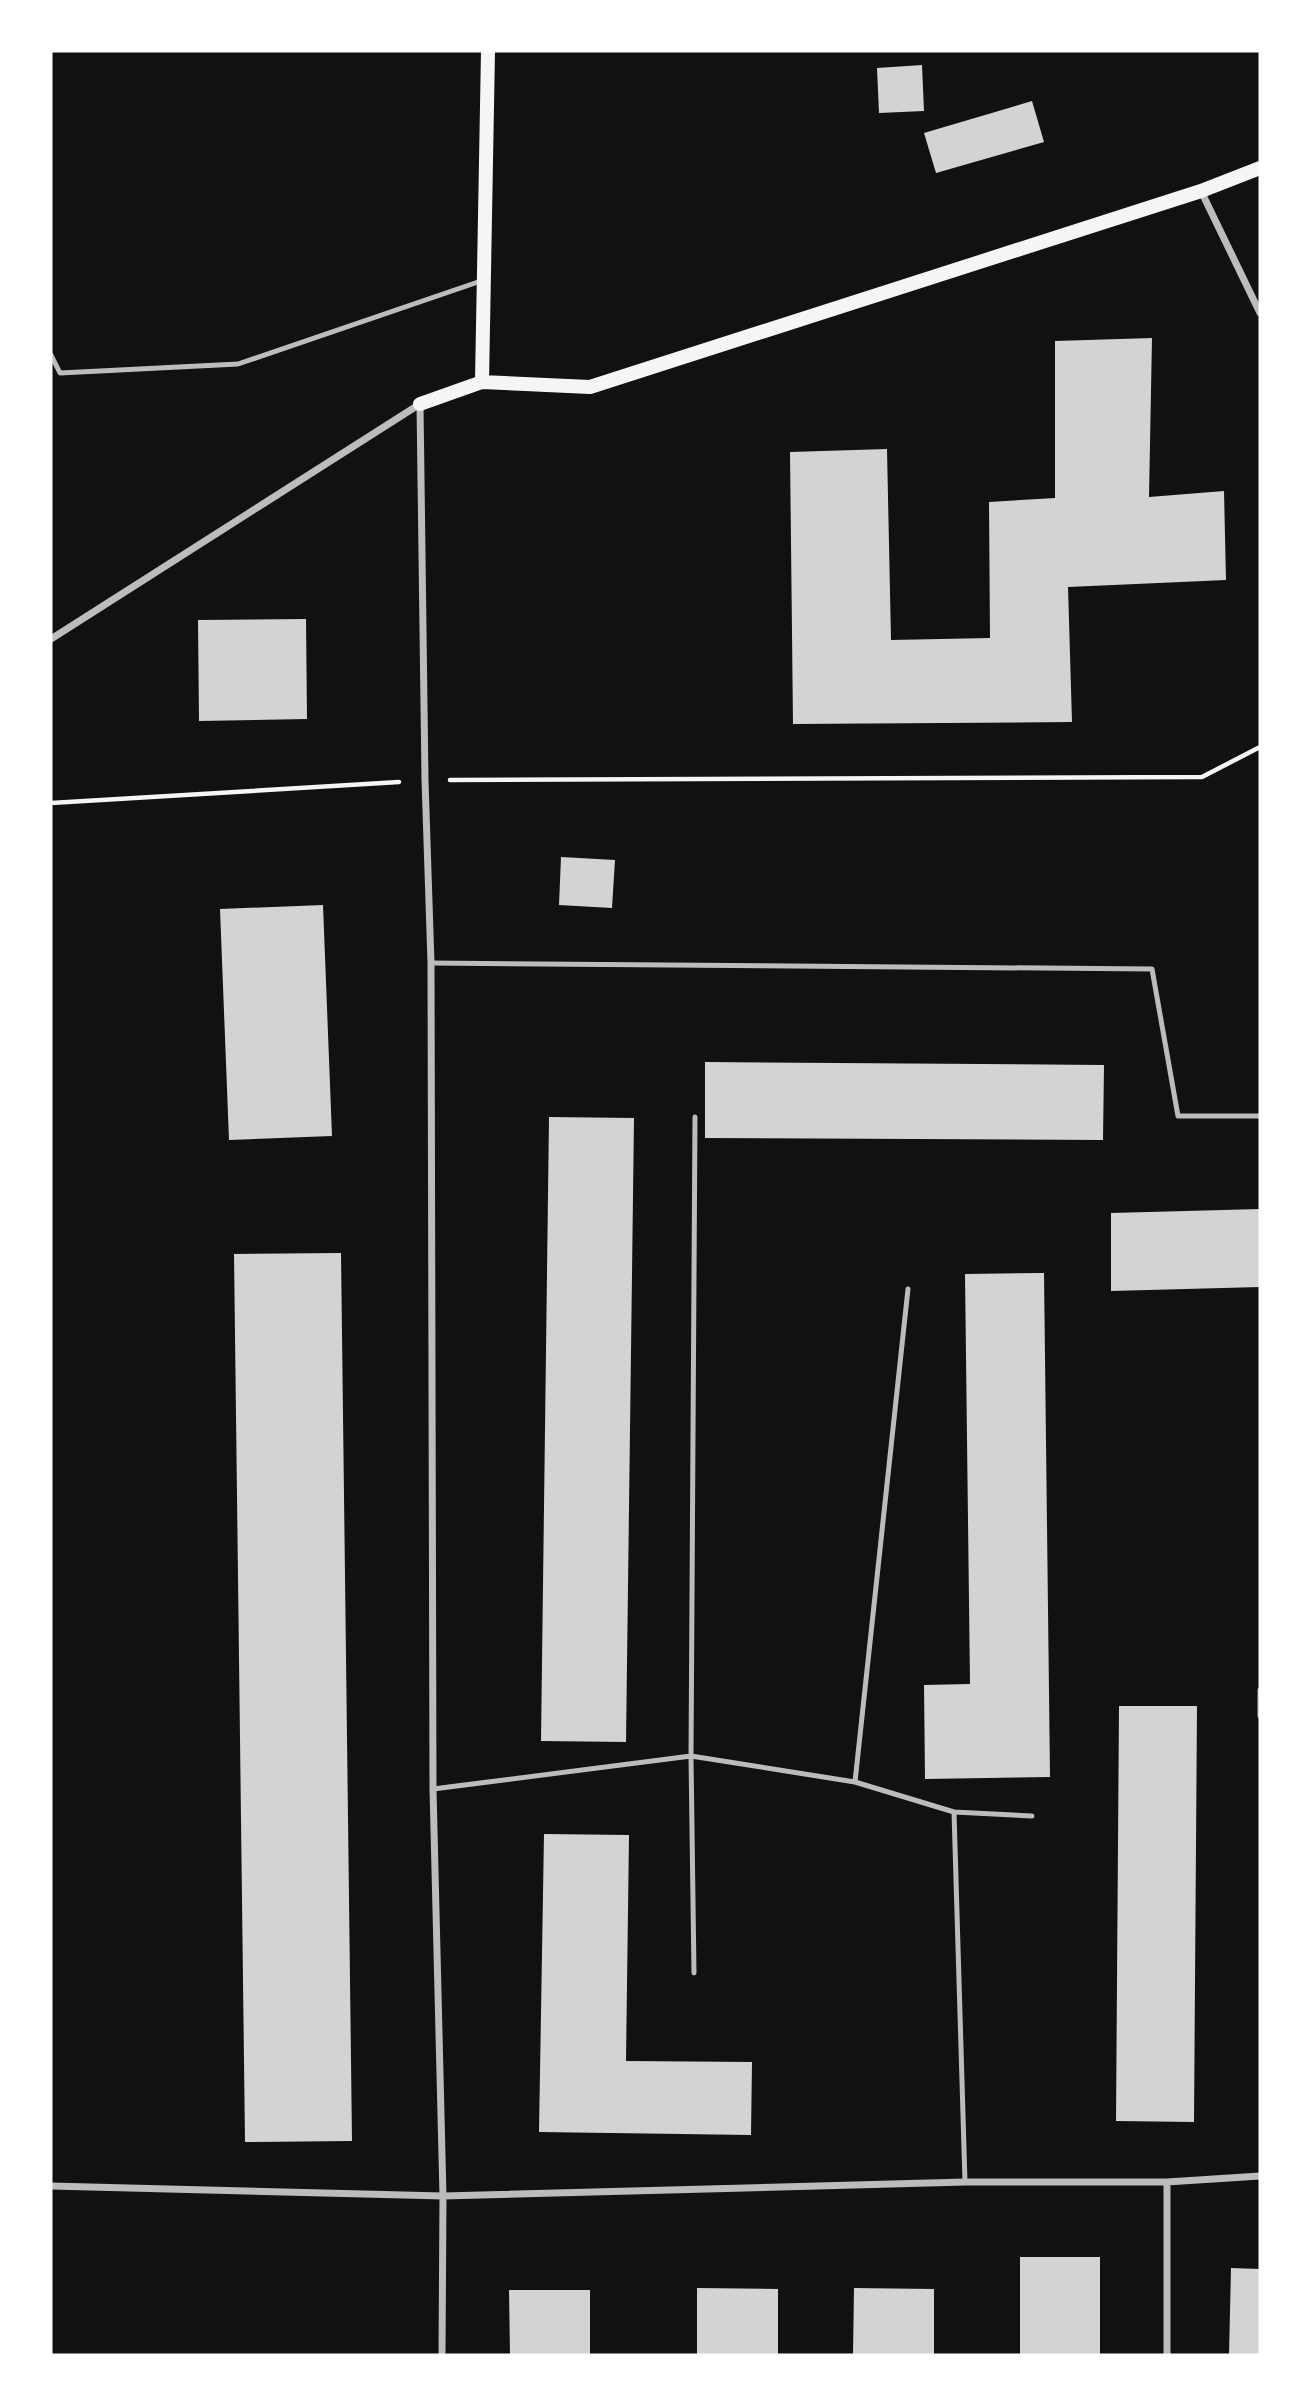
<svg xmlns="http://www.w3.org/2000/svg" width="1311" height="2406" viewBox="0 0 1311 2406" font-family="Georgia,serif">
	<style>
		.building { fill: #d3d3d3 }
		.lines { fill: none; stroke-linecap: round; stroke-linejoin: round }
		.path { stroke: #f5f5f5; stroke-width: 4.5 }
		.service { stroke: #bcbcbc; stroke-width: 5 }
		.minor { stroke: #bcbcbc; stroke-width: 7 }
		.secondary { stroke: #f5f5f5; stroke-width: 14 }
	</style>
	<rect width="100%" height="100%" fill="#111"/>
	<path class="building" d="M922 65 924 111 879 113 877 68Z
		M1032 101 1044 142 936 173 924 133Z
		M1152 338 1149 497 1224 491 1226 580 1068 587 1072 722 793 724 790 452 887 449 891 640 990 638 989 502 1055 498V341Z
		M306 619 307 719 199 721 198 620Z
		M561 857 615 860 612 908 559 905Z
		M323 905 332 1136 229 1140 220 909Z
		M705 1062 1104 1065 1103 1140 705 1138Z
		M549 1117 634 1118 626 1742 541 1741Z
		M1260 1209V1287L1111 1291V1213Z
		M341 1253 352 2141 245 2142 234 1254Z
		M1044 1273 1050 1777 925 1779 924 1685 970 1684 965 1274Z
		M1119 1706H1197L1194 2122 1116 2121Z
		M544 1834 629 1835 626 2061 752 2062 751 2135 539 2132Z
		M1020 2257H1100V2355H1020Z
		M1231 2268 1260 2269V2355H1229Z
		M697 2288 778 2289V2355H697Z
		M854 2288 934 2289V2355H853Z
		M509 2290H590V2355H510Z"/>
	<g class="lines">
		<path class="path" d="M450 780 1202 777 1260 747
			M51 803 399 782"/>
		<path class="service" d="M51 355 60 373 238 364 481 281
			M431 963 1152 969 1178 1116H1260
			M1260 1690V1716
			M855 1782 908 1289
			M433 1789 691 1756 855 1782 954 1812 1032 1816
			M954 1812 965 2182
			M694 1973 691 1756 695 1117"/>
		<path class="minor" d="M1201 191 1260 313
			M420 404 425 780 431 963 433 1789 443 2196 442 2355
			M51 639 420 404
			M51 2186 443 2196 965 2182H1167L1260 2176
			M1167 2355V2182"/>
		<path class="secondary" d="M482 382 488 51
			M420 404 482 382 590 387 1201 191 1260 168"/>
	</g>
	<rect width="1311" height="2406" fill="none" stroke="#ffffff" stroke-width="105"/>
</svg>
